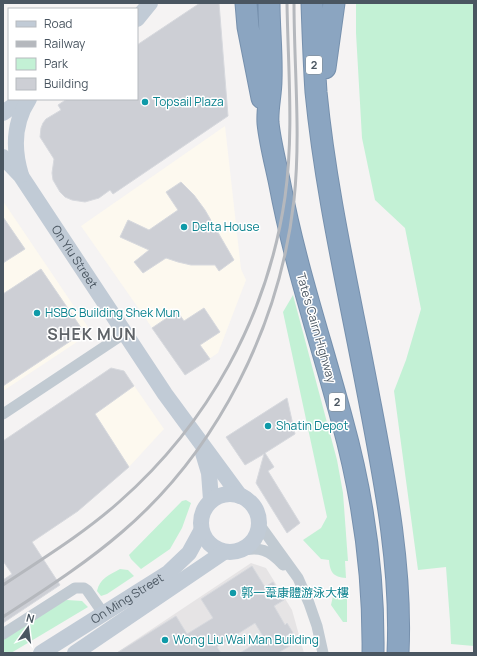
<svg xmlns="http://www.w3.org/2000/svg" width="477" height="656" viewBox="0 0 477 656" font-family="Manrope,'Noto Sans TC',sans-serif">
	<style>
		.commercial { fill: #fdf9ef }
		.education { fill: #e6e4e5 }
		.green { fill: #c3f1d5 }
		.building { fill: #cdcfd5; stroke: #d7d9de }
		.lines { fill: none; stroke-linecap: round; stroke-linejoin: round }
		.highway-casing { stroke: #7690ad; stroke-width: 23 }
		.street { stroke: #c1cad2; stroke-width: 11 }
		.secondary { stroke: #c1cbd6; stroke-width: 16 }
		.highway { stroke: #8ba5c1; stroke-width: 21 }
		.rail { stroke: #b5b8bd; stroke-width: 3 }
		.culture-dot { fill: #0f9aa8; stroke: #fff; stroke-width: 1.5 }
		.labels { text-anchor: middle; stroke-width: 3; stroke-linejoin: round; paint-order: stroke }
		.shield { fill: #fff; stroke: #808990; stroke-width: 1 }
		.shield-label { font-size: 11px; font-weight: bold; fill: #4a5661 }
		.culture-label { font-size: 12px; fill: #0d838f; stroke: #fff; text-anchor: start }
		.street-label { font-size: 12px; fill: #4a5661; stroke: #fff }
		.district-label { font-size: 16px; font-weight: bold; letter-spacing: 1px; fill: #5f6368; stroke: #fff }
	</style>
	<rect width="100%" height="100%" fill="#f5f3f3"/>
	<path class="commercial" d="M225 126 241 269 246 280 218 353 185 375 81 226Z
		M3 201 88 327 86 336 3 391Z
		M111 368 124 371 164 429 129 467 78 511 3 562V441Z"/>
	<path class="education" d="M251 563 266 568 292 610 304 653H116Z"/>
	<path class="green" d="M356 3H474V646L451 644 450 621 446 567 418 570 394 391 406 360 421 309 405 228 375 200 362 138 356 33Z
		M293 295 337 460 343 493 348 561H345L346 578C333 577 330 572 329 560L321 559 303 540 321 528 327 517 283 312Z
		M186 500 191 503 182 528 170 549 141 569 131 559 129 555 182 501Z
		M120 569 128 570 134 576 107 594 101 596 97 591C100 578 109 575 120 569Z
		M341 593H347V622H343L331 605 333 596Z
		M67 600 82 601 88 607 11 653H3V639L62 601Z"/>
	<path class="building" d="M200 3H219L228 116 113 194 110 190 99 198 85 202 72 200 65 197 60 192 53 180 52 173 54 159 40 137 41 128 43 123 46 119 61 110 58 105 67 99H137V45Z
		M181 182 194 195 205 210 234 260 219 271 215 265H191L178 262 166 258 143 273 134 262 149 250 120 237 128 220 149 230 178 210 166 192Z
		M3 217 25 249 3 263Z
		M41 269 84 332 3 386V294Z
		M204 308 220 332 200 345 210 359 185 375 152 328 177 311 184 321Z
		M111 368 124 371 134 386 95 414 129 467 78 511 32 542 60 585 3 623V580L12 574 3 561V441Z
		M287 398 295 434 265 453 274 467 268 471 300 523 287 533 256 483 264 454 245 465 226 437Z
		M252 566 265 587 273 582 284 600 274 606 285 625 287 623 298 641 278 653H240L264 638 255 623 217 647 221 653H117L176 616 187 634 213 618 201 599Z"/>
	<g class="lines">
		<defs>
			<path id="highway" d="M246 3 248 27 262 98
				M269 3C269 28 272 54 271 80 271 94 267 109 268 123 270 143 276 165 280 185 295 265 321 341 342 420 363 496 374 574 373 653
				M312 3C313 33 314 62 316 92 326 195 350 296 369 398 385 482 402 567 398 653
				M325 68 334 3"/>
		</defs>
		<use href="#highway" class="highway-casing"/>
		<path class="street" d="M3 414 125 333
			M259 524 298 578 309 603 317 626 323 653
			M240 551C259 546 270 550 283 565
			M3 634 75 588H84L87 590 103 613"/>
		<g class="secondary">
			<path d="M137 19 150 3"/>
			<path d="M3 113 23 99"/>
			<path id="s1" d="M3 157 21 176 165 394 240 496"/>
			<path d="M21 175C13 149 14 122 29 99"/>
			<path d="M203 453 209 473 211 500"/>
			<circle cx="230" cy="523" r="29"/>
			<path id="s2" d="M41 653 168 573 189 553 201 531"/>
			<path d="M75 653 224 552"/>
		</g>
		<use href="#highway" class="highway"/>
		<path class="rail" d="M3 585C42 559 83 534 119 502 208 424 268 316 285 197 294 133 288 68 287 3
			M3 617C44 590 85 564 122 532 218 450 280 325 294 200 301 135 294 68 294 3"/>
	</g>
	<g class="culture-dot">
		<circle cx="145" cy="102" r="4"/>
		<circle cx="184" cy="227" r="4"/>
		<circle cx="37" cy="313" r="4"/>
		<circle cx="268" cy="426" r="4"/>
		<circle cx="233" cy="593" r="4"/>
		<circle cx="165" cy="640" r="4"/>
	</g>
	<g class="labels">
		<g class="shield">
			<rect x="306" y="56" width="16" height="18" rx="3"/>
			<rect x="329" y="393" width="16" height="18" rx="3"/>
		</g>
		<g class="shield-label">
			<text x="314" y="69">2</text>
			<text x="337" y="406">2</text>
		</g>
		<g class="culture-label">
			<text x="153" y="106">Topsail Plaza</text>
			<text x="192" y="231">Delta House</text>
			<text x="45" y="317">HSBC Building Shek Mun</text>
			<text x="276" y="430">Shatin Depot</text>
			<text x="241" y="597">郭一葦康體游泳大樓</text>
			<text x="173" y="644">Wong Liu Wai Man Building</text>
		</g>
		<g class="street-label">
			<text dy="4" stroke="none"><textPath href="#s1" startOffset="123">On Yiu Street</textPath></text>
			<text transform="translate(316 328) rotate(74)" y="4">Tate's Cairn Highway</text>
			<text dy="4" stroke="none"><textPath href="#s2" startOffset="102">On Ming Street</textPath></text>
		</g>
		<g class="district-label">
			<text x="92" y="340">SHEK MUN</text>
		</g>
	</g>
	<rect width="477" height="656" fill="none" stroke="#4a5661" stroke-width="8"/>
	<rect x="8" y="8" width="130" height="92" fill="#ffffff" stroke="#b7bbc0"/>
	<rect x="16" y="21" width="20" height="6" fill="#c1cbd6" stroke="#b7bbc0"/>
	<text x="44" y="28" font-size="12" fill="#4a5661">Road</text>
	<rect x="16" y="41" width="20" height="6" fill="#b5b8bd" stroke="#b7bbc0"/>
	<text x="44" y="48" font-size="12" fill="#4a5661">Railway</text>
	<rect x="16" y="58" width="20" height="12" fill="#c3f1d5" stroke="#b7bbc0"/>
	<text x="44" y="68" font-size="12" fill="#4a5661">Park</text>
	<rect x="16" y="78" width="20" height="12" fill="#cdcfd5" stroke="#b7bbc0"/>
	<text x="44" y="88" font-size="12" fill="#4a5661">Building</text>
	<g transform="translate(28 628) rotate(14)" stroke="#ffffff" stroke-width="3" paint-order="stroke">
	<path d="M0-3L7 15L0 10L-7 15Z" fill="#4a5661"/>
	<text y="-6" font-size="11" font-weight="bold" text-anchor="middle" fill="#4a5661">N</text>
	</g>
</svg>
